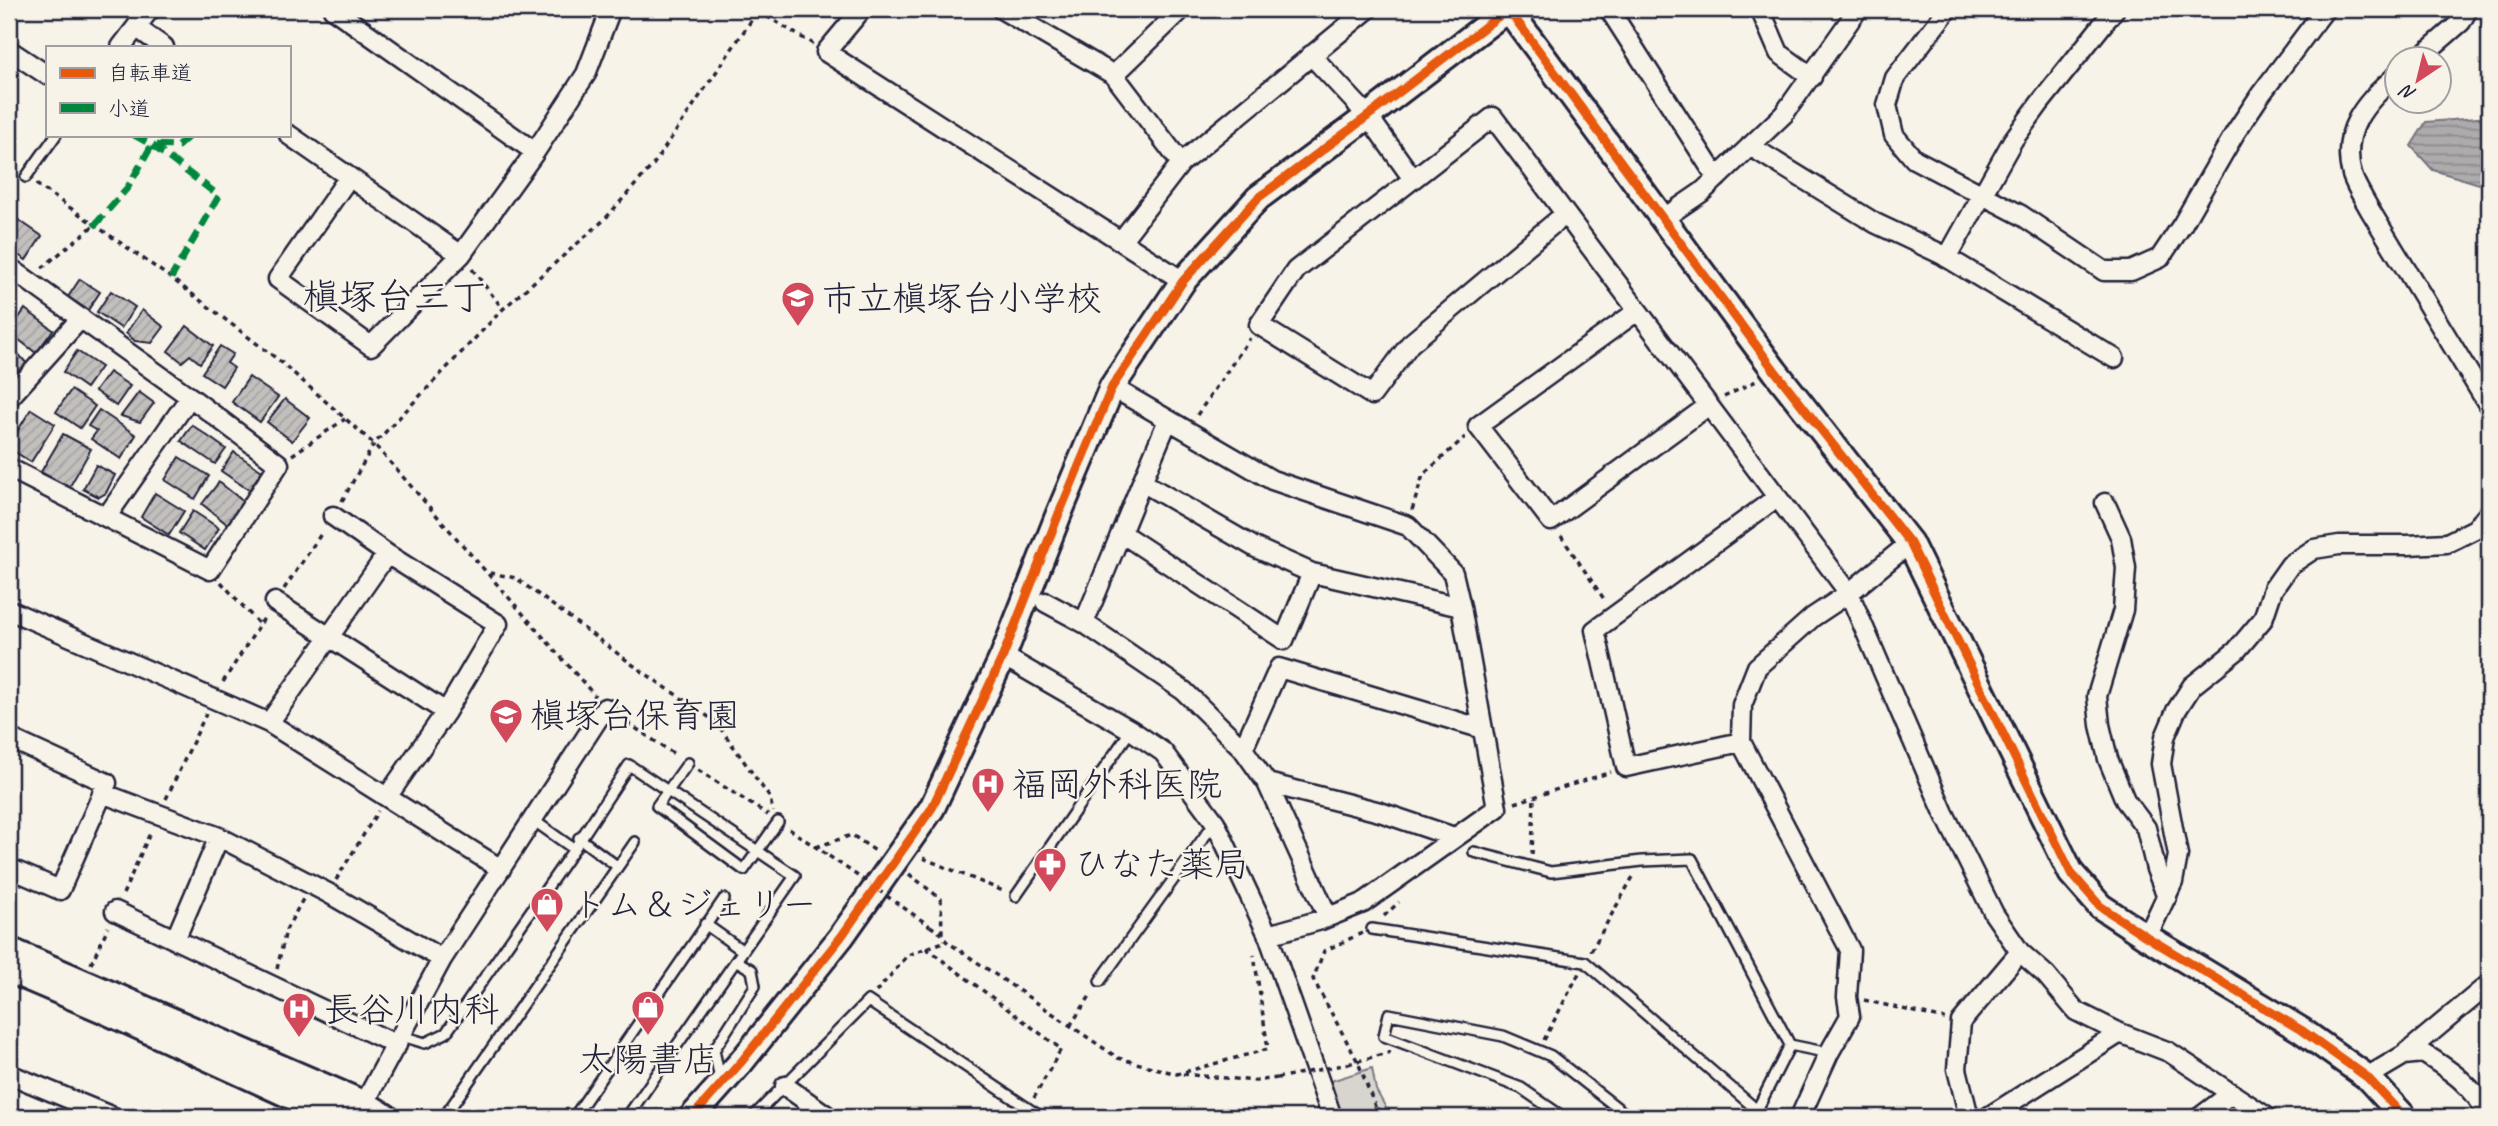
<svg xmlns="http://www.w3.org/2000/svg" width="2498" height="1126" viewBox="0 0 2498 1126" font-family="Caveat,'Klee One',sans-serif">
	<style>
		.park { fill: #d8d5cf; stroke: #7d7c85; stroke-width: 2 }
		.water { fill: url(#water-rules); stroke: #76747f; stroke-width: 2 }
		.building { fill: url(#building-hatch); stroke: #22223b; stroke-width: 2 }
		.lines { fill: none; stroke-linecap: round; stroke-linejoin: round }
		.lane-casing { stroke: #22223b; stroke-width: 14 }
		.street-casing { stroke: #22223b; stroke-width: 23 }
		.secondary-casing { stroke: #22223b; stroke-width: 30 }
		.path { stroke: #22223b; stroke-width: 3.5; stroke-dasharray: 5 5; stroke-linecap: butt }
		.lane { stroke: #f7f3e8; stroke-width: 9 }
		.street { stroke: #f7f3e8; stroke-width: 18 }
		.secondary { stroke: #f7f3e8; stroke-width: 24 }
		.path-bridge { stroke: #22223b; stroke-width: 3.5; stroke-dasharray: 5 5; stroke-linecap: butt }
		.quiet { stroke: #00873e; stroke-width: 7; stroke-dasharray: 14 7; stroke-linecap: butt }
		.cycleway-casing { stroke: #f7f3e8; stroke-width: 13 }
		.cycleway { stroke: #e8590c; stroke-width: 9 }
		.labels { text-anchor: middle; stroke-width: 5; stroke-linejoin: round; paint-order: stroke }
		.poi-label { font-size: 35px; fill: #22223b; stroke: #f7f3e8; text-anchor: start }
		.neighbourhood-label { font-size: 37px; fill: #22223b; stroke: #f7f3e8 }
	</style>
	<defs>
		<pattern id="water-rules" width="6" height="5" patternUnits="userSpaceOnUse" patternTransform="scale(1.75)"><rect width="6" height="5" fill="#aeabad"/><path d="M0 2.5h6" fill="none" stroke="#8d8b8e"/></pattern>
		<pattern id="building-hatch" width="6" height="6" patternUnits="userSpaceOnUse" patternTransform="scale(1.75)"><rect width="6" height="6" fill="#c2bfbd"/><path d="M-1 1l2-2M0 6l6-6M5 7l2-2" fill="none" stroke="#a6a4a3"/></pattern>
	</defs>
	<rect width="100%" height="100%" fill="#f7f3e8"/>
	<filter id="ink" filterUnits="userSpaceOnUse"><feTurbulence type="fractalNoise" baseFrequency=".0143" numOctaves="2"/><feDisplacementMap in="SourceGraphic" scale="14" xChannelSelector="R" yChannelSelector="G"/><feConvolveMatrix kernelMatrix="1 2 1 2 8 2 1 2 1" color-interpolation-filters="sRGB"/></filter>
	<g filter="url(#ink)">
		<path class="park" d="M1372 1068 1376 1090 1391 1117H1341L1331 1081Z"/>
		<path class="water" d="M2489 117V187L2433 170 2411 146 2426 122Z"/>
		<path class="building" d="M10 214 42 236 26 260 9 249Z
			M80 279 100 292 88 310 68 297Z
			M111 291 135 307 121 328 97 312Z
			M25 309 53 330 36 353 9 332Z
			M142 310 164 327 152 343 135 341 126 333Z
			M187 326 213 346 200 363 190 355 182 362 168 351Z
			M9 343 27 364 13 376 9 371Z
			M220 346 233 354 227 363 234 368 222 386 202 373Z
			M77 351 101 367 86 388 63 372Z
			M109 372 130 386 116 406 95 391Z
			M249 377 278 397 260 422 232 402Z
			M71 390 95 406 80 428 56 412Z
			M139 392 154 403 140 422 121 416Z
			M285 399 310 418 292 441 267 422Z
			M31 409 55 424 31 462 9 448V445Z
			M99 410 136 435 121 459 91 439 97 431 88 426Z
			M192 425 226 449 215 464 181 441Z
			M63 434 91 449 69 488 41 472Z
			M234 452 262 471 249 490 221 471Z
			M179 457 209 476 195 499 165 480Z
			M96 465 115 475 106 493 99 497 83 489Z
			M219 482 244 502 227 524 202 504Z
			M155 493 184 511 169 535 141 517Z
			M193 511 219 528 205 550 179 533Z"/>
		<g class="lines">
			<defs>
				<path id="lane" d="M26 177 56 135
					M688 763 657 806 744 870 778 822
					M533 820 574 849
					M579 838 617 866
					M1474 852 1551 872 1642 861 1692 859 1790 1045 1829 1053
					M1016 896 1131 730
					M705 924 743 951
					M1372 929 1585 962 1757 1110 1790 1045
					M1100 981 1215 822
					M402 1036 425 1043 446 1033 574 849 629 765 795 876 627 1117
					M720 1079 714 1050 755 986 752 970 737 961
					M444 1117 635 842
					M574 1117 724 899
					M753 1117 868 1001 1041 1117
					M1563 1117 1521 1088 1384 1036 1389 1014 1503 1036 1551 1056 1629 1117"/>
				<path id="street" d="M333 9 535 152
					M862 9 826 52 1183 281
					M1001 9 1114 75 1181 163
					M1609 9 1717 178
					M1760 9 1779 53 1812 77
					M1948 9 1895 78 1887 105 1894 135 1914 159 2021 215 2104 271H2131L2160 258 2182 225 2235 133 2261 94 2325 9
					M137 28 164 47
					M121 47 150 9
					M9 50 47 75
					M1311 55 1368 116 1413 179
					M2417 60 2461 22 2468 9
					M1114 75 1182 9
					M2396 76C2365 102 2340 131 2352 175 2356 187 2364 199 2370 210L2489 406
					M289 135 461 255
					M1750 146 1875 223 1941 254 2114 358
					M349 177 278 279 371 346 461 255 535 152 586 74 611 9
					M1565 214 1410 344 1372 395 1259 325 1296 270 1493 117 1849 593 1944 813 1994 914 2020 952 2046 975 2076 1011 2120 1033 2169 1052 2267 1117
					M1664 218 1702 192 1784 114 1858 9
					M1121 241 1181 163 1368 9
					M1947 258 2013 140 2040 103 2115 9
					M9 267 190 397 279 464 210 570 9 468
					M1636 312 1478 426 1551 521 1708 406
					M1112 387 1272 480 1408 526 1453 573 1461 607 1497 808 1363 903 1321 920 1268 935
					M9 398 81 318
					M2105 503 2121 538 2126 568 2123 610 2097 696 2100 725 2108 759 2125 800 2146 828 2156 869 2167 897
					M107 516 190 397
					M333 516 387 554
					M1121 533 1142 482
					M1312 573 1461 607
					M275 602 446 712 387 797
					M1045 602 1084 623 1184 691 1243 749 1267 783 1328 917
					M9 610 269 723 501 869
					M1084 623 1121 533 1284 640 1312 573 1256 548 1142 482 1168 420
					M1003 656 1131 730 1163 752 1215 822 1268 935 1332 1117
					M269 723 387 554 498 624 446 712
					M9 738 107 783 60 890 9 868
					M1741 742 1626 767 1595 630 1776 498
					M1243 749 1279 668 1483 729
					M1267 783 1380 812 1454 837
					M102 793 219 837 328 893 442 959
					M115 911 397 1045
					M2147 937 2173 882 2178 855 2161 764 2165 737 2176 711 2192 686 2236 651 2263 619 2273 589 2290 565 2314 549 2339 545H2408L2447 543 2475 529 2489 513
					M175 940 219 837
					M2404 1055 2489 984
					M9 1074 113 1117
					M2367 1077 2404 1055 2423 1053C2450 1070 2476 1087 2488 1117
					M785 1086 829 1117
					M357 1117 442 959 605 708
					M1800 1117 1829 1053 1850 1016 1847 997 1850 950 1741 742 1742 705 1757 667 1813 617 1849 593 1910 543
					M1969 1117 1957 1069 1961 1022 2020 952
					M1988 1117 2120 1033
					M2200 1117 2232 1093"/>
				<path id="secondary" d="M9 950 365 1104 386 1117
					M9 970 103 1010 337 1117
					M692 1117 742 1061 841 937 932 808 1003 656 1058 516 1112 387 1183 281 1258 198 1368 116 1508 9 1775 371 1910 543 2071 873 2100 906 2147 937 2301 1030 2367 1077 2404 1117"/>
			</defs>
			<use href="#lane" class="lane-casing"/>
			<use href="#street" class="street-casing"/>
			<use href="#secondary" class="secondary-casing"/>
			<path class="path" d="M758 11 813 44
				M36 184 171 278 281 362 374 444 595 696
				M42 268 93 226
				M472 269 503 309
				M1724 397 1758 380
				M1197 415 1250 338
				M292 455 345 419
				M342 501 374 444 503 309 604 220 653 165 759 9
				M1412 510 1423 475 1465 437
				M1561 536 1606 602
				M490 573 516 578 633 665 716 722 770 798 773 812
				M221 582 259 624
				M284 589 323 531
				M223 682 266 615
				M619 717 677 756
				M698 770 768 815
				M166 799 206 714
				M1515 803 1611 772
				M789 829 829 856
				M816 847 852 835 877 852
				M1532 855 1534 798
				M923 858 1003 891
				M909 874 941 899 942 934
				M336 880 378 811
				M123 894 151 831
				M1384 916 1399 902
				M930 926 942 934 946 941 1118 1058 1177 1074 1268 1049 1254 955
				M1362 933 1324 951 1313 979 1358 1062 1379 1117
				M926 948 1061 1049 1034 1098
				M1591 951 1634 875
				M91 964 108 927
				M277 969 286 930 303 899
				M876 992 908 955 946 941
				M1864 1000 1945 1019
				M1070 1026 1092 993
				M1544 1040 1579 973
				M1348 1064 1390 1052
				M1183 1074 1256 1081 1277 1078
				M1376 1109 1400 1117"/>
			<use href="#lane" class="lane"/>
			<use href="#street" class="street"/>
			<use href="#secondary" class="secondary"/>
			<path class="path-bridge" d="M829 856 930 926
				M1277 1078 1348 1064"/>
			<path class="quiet" d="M134 135 152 145 219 196 171 278
				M94 226 128 187 152 145 178 146 190 135"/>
			<defs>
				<path id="cycleway" d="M692 1117 742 1061 841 937 932 808 1003 656 1058 516 1112 387 1183 281 1258 198 1368 116 1508 9 1775 371 1910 543 2071 873 2100 906 2147 937 2301 1030 2367 1077 2404 1117"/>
			</defs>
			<use href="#cycleway" class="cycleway-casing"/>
			<use href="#cycleway" class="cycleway"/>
		</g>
	</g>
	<defs>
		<symbol id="school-pin" viewBox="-11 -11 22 30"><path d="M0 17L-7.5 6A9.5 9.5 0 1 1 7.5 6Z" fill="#d1495b" stroke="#f7f3e8"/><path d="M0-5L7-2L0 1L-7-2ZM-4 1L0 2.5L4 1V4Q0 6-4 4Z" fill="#fff"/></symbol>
		<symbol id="hospital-pin" viewBox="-11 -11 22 30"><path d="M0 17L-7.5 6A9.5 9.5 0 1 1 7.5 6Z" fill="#d1495b" stroke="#f7f3e8"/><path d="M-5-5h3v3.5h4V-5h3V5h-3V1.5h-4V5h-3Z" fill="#fff"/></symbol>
		<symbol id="pharmacy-pin" viewBox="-11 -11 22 30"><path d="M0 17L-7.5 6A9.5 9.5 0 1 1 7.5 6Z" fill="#d1495b" stroke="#f7f3e8"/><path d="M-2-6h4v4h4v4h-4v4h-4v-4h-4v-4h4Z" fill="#fff"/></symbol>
		<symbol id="shop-pin" viewBox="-11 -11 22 30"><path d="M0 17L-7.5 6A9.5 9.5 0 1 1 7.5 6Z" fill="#d1495b" stroke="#f7f3e8"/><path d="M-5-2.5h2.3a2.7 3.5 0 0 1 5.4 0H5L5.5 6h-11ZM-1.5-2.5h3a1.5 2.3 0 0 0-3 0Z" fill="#fff"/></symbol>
	</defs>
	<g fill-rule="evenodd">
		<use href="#school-pin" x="779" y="279" width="38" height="52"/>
		<use href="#school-pin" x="487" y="696" width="38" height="52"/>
		<use href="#hospital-pin" x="969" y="765" width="38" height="52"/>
		<use href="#pharmacy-pin" x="1031" y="845" width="38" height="52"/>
		<use href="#shop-pin" x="528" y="885" width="38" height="52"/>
		<use href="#shop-pin" x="629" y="988" width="38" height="52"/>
		<use href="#hospital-pin" x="280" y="990" width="38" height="52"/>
	</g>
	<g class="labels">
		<g class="poi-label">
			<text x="822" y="310">市立槇塚台小学校</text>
			<text x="530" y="727">槇塚台保育園</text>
			<text x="1012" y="796">福岡外科医院</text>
			<text x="1074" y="876">ひなた薬局</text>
			<text x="572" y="916">トム＆ジェリー</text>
			<text x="324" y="1021">長谷川内科</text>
			<text x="648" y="1071" text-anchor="middle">太陽書店</text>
		</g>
		<g class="neighbourhood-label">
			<text x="395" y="309">槇塚台三丁</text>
		</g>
	</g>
	<rect width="2498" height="1126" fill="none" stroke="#f7f3e8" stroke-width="35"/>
	<rect x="18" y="18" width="2463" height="1091" fill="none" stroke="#22223b" stroke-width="2.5" filter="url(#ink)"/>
	<rect x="46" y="46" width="245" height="91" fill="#f7f3e8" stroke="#a29fa3" stroke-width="2"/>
	<rect x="60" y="68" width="35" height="10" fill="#e8590c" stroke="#a29fa3" stroke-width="2"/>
	<text x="108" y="80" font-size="21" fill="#22223b">自転車道</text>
	<rect x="60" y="103" width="35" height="10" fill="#00873e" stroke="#a29fa3" stroke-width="2"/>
	<text x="108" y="116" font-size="21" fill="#22223b">小道</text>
	<g transform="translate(2418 80) rotate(215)"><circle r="33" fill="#f7f3e8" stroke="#a29fa3" stroke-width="2"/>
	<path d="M0-5L12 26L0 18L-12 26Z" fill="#d1495b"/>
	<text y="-10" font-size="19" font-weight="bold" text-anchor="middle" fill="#22223b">N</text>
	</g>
</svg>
